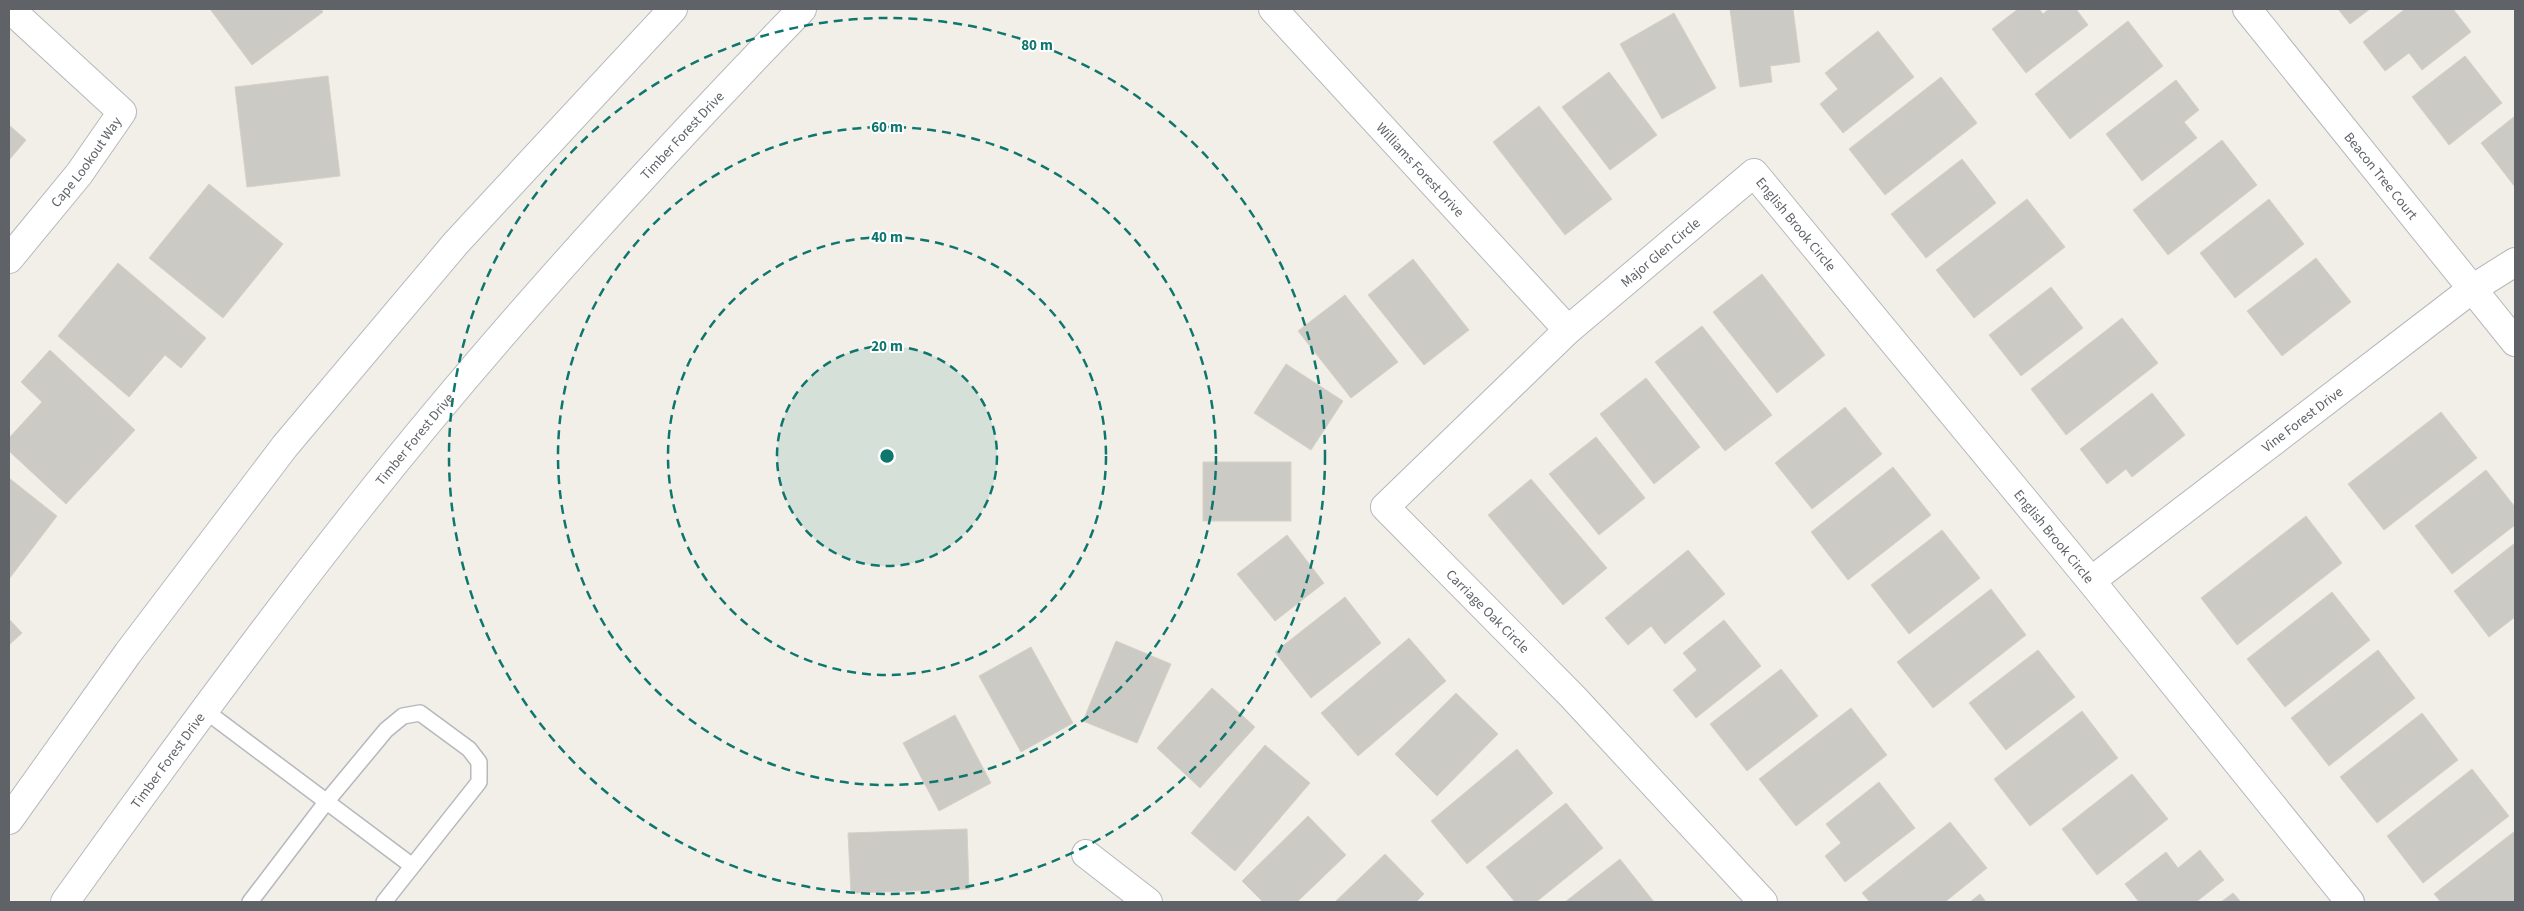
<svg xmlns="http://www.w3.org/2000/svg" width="2524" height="911" viewBox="0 0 2524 911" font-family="'Source Sans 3',sans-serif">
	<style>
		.building { fill: #cccac5; stroke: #d6d1c6 }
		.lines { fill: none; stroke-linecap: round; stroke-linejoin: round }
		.service-casing { stroke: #b5b8bc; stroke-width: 18 }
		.minor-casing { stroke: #b5b8bc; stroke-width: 30 }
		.secondary-casing { stroke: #b6babf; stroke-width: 30 }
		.service { stroke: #fff; stroke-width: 15 }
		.minor { stroke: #fff; stroke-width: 28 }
		.secondary { stroke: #fff; stroke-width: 28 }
		.ring { fill: none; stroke: #0f766e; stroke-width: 2.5; stroke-dasharray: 9 6 }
		.labels { text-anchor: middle; stroke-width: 4; stroke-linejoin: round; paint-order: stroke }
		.street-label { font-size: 14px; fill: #5f6368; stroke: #fff }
		.centre { fill: #0f766e; stroke: #fff; stroke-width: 2.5 }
		.ring-label { font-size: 15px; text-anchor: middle; font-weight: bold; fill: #0f766e; stroke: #fff; stroke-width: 4; stroke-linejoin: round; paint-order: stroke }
	</style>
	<rect width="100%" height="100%" fill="#f1efe8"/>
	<path class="building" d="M210 9H321L323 12 252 65Z
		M1730 9H1793L1800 62 1770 66 1772 82 1740 87Z
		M2018 9H2039L2043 14 2049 9H2076L2088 25 2026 73 1992 29Z
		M2338 9H2370L2350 24Z
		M2405 9H2453L2471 32 2422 70 2409 53 2385 71 2363 42Z
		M1674 13 1716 88 1662 119 1620 44Z
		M2128 21 2163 66 2070 139 2035 94Z
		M1878 31 1914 77 1843 133 1820 104 1838 89 1825 73Z
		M2465 56 2502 103 2449 145 2412 97Z
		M1609 72 1657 135 1610 170 1562 107Z
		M328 76 340 176 247 187 235 87Z
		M1941 77 1977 123 1885 195 1849 149Z
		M2176 80 2199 110 2184 122 2197 138 2142 181 2106 134Z
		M1539 106 1612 199 1565 235 1493 142Z
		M2515 116V187L2481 143Z
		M9 125 26 140 9 160Z
		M2222 140 2257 185 2168 255 2133 210Z
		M1962 159 1996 203 1926 258 1891 214Z
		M209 184 283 244 223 318 149 258Z
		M2027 199 2065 247 1974 318 1936 270Z
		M2269 199 2304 244 2235 298 2200 253Z
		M2316 258 2351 302 2282 356 2247 311Z
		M1413 259 1469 330 1424 365 1368 295Z
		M118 263 206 338 181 368 165 355 129 397 58 336Z
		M1762 274 1825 355 1777 393 1713 312Z
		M2051 287 2083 328 2021 376 1989 335Z
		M1345 295 1398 362 1351 398 1298 331Z
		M2122 318 2158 363 2066 435 2031 389Z
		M1702 326 1772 415 1725 451 1655 362Z
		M50 350 135 430 66 504 9 451V438L42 402 21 382Z
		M1286 364 1343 401 1311 450 1254 413Z
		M1646 378 1700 447 1654 484 1600 414Z
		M2152 393 2185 435 2132 477 2126 469 2107 484 2080 449Z
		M1845 407 1882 454 1812 509 1775 463Z
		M2441 412 2477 458 2384 530 2348 484Z
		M1596 437 1645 498 1599 535 1549 474Z
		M1203 462H1291V521H1203Z
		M1893 467 1931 515 1848 580 1811 532Z
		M2486 470 2515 507V525L2452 574 2415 526Z
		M9 478 57 516 9 579Z
		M1531 479 1607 568 1563 605 1488 515Z
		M2306 516 2342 563 2237 645 2201 598Z
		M1942 530 1980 578 1909 634 1871 585Z
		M1287 535 1324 583 1275 621 1237 574Z
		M2515 543V617L2489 637 2454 591Z
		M1688 550 1725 594 1665 644 1651 626 1628 645 1605 618Z
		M1991 589 2026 635 1933 708 1897 662Z
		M2332 592 2370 640 2285 707 2247 659Z
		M1345 597 1381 643 1311 698 1275 652Z
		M9 619 22 633 9 645Z
		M1724 620 1761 666 1696 718 1673 690 1697 670 1683 653Z
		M1409 638 1446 681 1358 756 1321 713Z
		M1116 641 1171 664 1137 743 1083 721Z
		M1031 647 1073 723 1021 752 979 676Z
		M2038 650 2075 697 2006 750 1969 703Z
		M2378 650 2415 698 2329 766 2291 718Z
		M1781 669 1818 716 1747 771 1710 724Z
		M1212 688 1255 727 1200 788 1157 748Z
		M1456 693 1498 734 1437 796 1395 754Z
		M1851 708 1887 755 1796 826 1759 779Z
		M2082 711 2118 758 2030 826 1994 779Z
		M2422 713 2458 760 2377 823 2340 777Z
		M955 715 991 783 939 811 903 743Z
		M1265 745 1310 783 1235 871 1191 833Z
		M1517 749 1553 793 1467 864 1431 821Z
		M2472 769 2509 816 2423 883 2387 836Z
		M2132 774 2168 819 2097 875 2062 829Z
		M1879 782 1915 828 1845 882 1825 856 1841 843 1826 824Z
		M1566 803 1603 848 1536 902H1515L1486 867Z
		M1308 816 1346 855 1297 902H1263L1242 881Z
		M1950 822 1987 868 1945 902H1870L1862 893Z
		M967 829 969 889 851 893 848 833Z
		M2515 831V902H2441L2434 894Z
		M2200 850 2224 880 2196 902H2139L2125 884 2166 852 2178 868Z
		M1385 854 1424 894 1416 902H1335Z
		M1620 859 1654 902H1565Z
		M2233 893 2241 902H2221Z
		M1980 894 1986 902H1970Z"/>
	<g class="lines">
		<defs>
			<path id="service" d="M203 709 411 865
				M250 902 327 801 386 730 403 716 420 713 469 749 479 762V782L384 902"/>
			<g id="minor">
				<path id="s1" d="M1273 9 1568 330"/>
				<path id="s2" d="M2247 9 2515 342"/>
				<path id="s3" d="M9 259 79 174 122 112 10 9"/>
				<path id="s4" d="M2091 581 2472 289 2515 262"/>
				<path d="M1086 854 1148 902"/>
				<path id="s5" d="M1763 902 1572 696 1385 507 1568 330 1754 173 2091 581 2350 902"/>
			</g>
			<g id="secondary">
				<path d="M9 820 128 653 285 446 456 243 673 9"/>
				<path id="s6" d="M65 902C161 768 258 635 361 505 498 332 648 168 802 9"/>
			</g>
		</defs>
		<use href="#service" class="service-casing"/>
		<use href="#minor" class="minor-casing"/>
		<use href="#secondary" class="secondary-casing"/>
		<use href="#service" class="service"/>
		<use href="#minor" class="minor"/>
		<use href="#secondary" class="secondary"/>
	</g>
	<circle cx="887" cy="456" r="110" fill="#0f766e" fill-opacity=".12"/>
	<g class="ring">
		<circle cx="887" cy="456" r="110"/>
		<circle cx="887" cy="456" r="219"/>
		<circle cx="887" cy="456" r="329"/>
		<circle cx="887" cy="456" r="438"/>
	</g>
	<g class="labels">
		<g class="street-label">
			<text dy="5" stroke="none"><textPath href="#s6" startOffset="985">Timber Forest Drive</textPath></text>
			<text dy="5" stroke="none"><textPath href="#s3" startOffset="124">Cape Lookout Way</textPath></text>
			<text dy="5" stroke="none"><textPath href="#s1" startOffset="218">Williams Forest Drive</textPath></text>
			<text dy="5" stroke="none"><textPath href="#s2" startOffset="214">Beacon Tree Court</textPath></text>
			<text dy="5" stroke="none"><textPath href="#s5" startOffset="1111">English Brook Circle</textPath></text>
			<text dy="5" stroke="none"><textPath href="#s5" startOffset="922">Major Glen Circle</textPath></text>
			<text dy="5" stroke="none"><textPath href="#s4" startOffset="266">Vine Forest Drive</textPath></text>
			<text dy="5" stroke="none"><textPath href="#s6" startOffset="580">Timber Forest Drive</textPath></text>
			<text dy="5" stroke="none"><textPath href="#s5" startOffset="1516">English Brook Circle</textPath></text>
			<text transform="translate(1488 611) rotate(45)" y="5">Carriage Oak Circle</text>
			<text dy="5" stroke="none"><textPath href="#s6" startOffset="175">Timber Forest Drive</textPath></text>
		</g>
	</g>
	<circle cx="887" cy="456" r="8" class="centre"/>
	<g class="ring-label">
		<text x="1037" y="50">80 m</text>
		<text x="887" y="132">60 m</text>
		<text x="887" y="242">40 m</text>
		<text x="887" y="351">20 m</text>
	</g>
	<rect width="2524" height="911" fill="none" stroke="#5f6368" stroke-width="20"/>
</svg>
